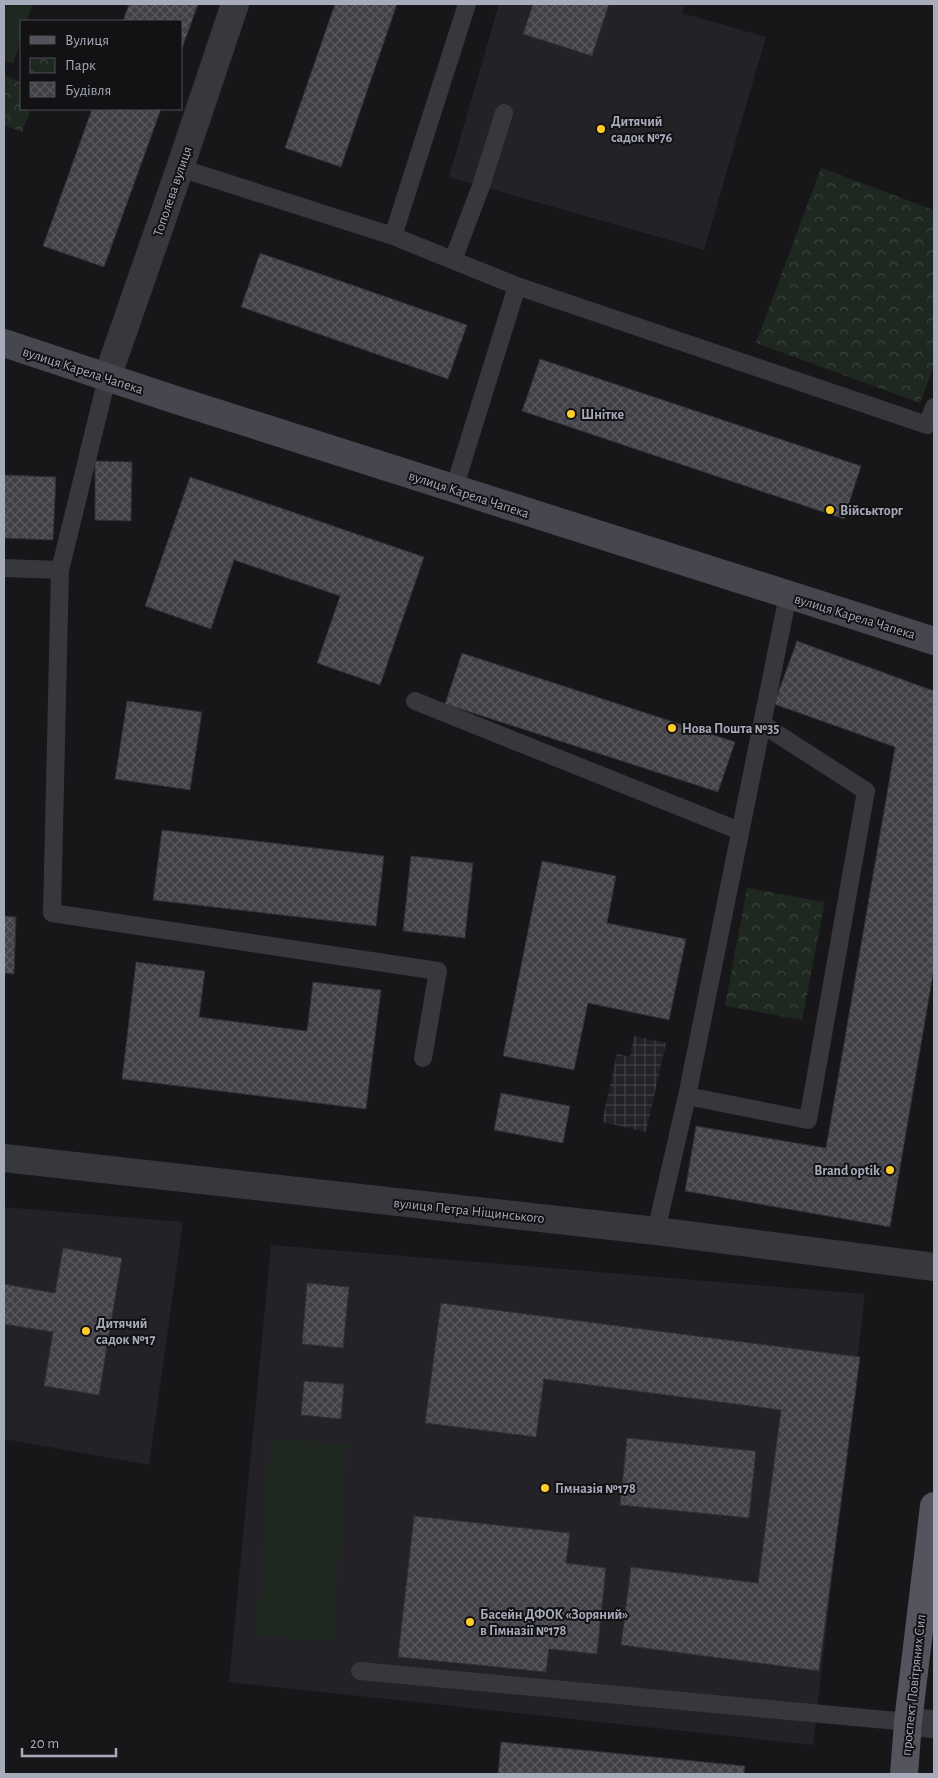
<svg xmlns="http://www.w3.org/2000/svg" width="938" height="1778" viewBox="0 0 938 1778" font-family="'Alegreya Sans',sans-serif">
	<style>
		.built { fill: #232226 }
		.industrial { fill: url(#industrial-grid) }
		.park { fill: url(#park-crowns) }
		.garden { fill: #1e2720 }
		.building { fill: url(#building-cross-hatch); stroke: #313035 }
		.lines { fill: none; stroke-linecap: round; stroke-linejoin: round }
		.lane { stroke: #37373e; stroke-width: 18 }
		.street { stroke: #37373e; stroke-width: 28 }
		.secondary { stroke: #45464e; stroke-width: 28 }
		.primary { stroke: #53545d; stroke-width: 28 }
		.poi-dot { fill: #ffcd28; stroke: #121114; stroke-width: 2 }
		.labels { text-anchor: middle; stroke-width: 4; stroke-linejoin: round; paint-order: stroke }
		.poi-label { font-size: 14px; font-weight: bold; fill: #a7abba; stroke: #121114; text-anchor: start }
		.street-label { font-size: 14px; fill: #a7abba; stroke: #121114 }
	</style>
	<defs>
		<pattern id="industrial-grid" width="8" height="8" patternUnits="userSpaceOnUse" patternTransform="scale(1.25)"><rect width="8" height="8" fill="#232226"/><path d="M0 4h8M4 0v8" fill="none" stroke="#403f43"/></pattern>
		<pattern id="park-crowns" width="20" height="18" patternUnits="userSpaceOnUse" patternTransform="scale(1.25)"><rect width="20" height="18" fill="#1e2720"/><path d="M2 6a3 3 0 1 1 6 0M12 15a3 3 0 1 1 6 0" fill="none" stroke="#3c443e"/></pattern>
		<pattern id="building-cross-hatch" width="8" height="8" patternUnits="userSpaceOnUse" patternTransform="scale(1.25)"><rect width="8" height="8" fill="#404046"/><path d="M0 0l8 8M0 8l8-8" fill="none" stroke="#59595f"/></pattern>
	</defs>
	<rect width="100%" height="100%" fill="#171619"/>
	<path class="built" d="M499 4H685L682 13 766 37 704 250 449 177Z
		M4 1207 183 1222 149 1465 4 1439Z
		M271 1245 865 1294 813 1745 229 1682Z"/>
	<path class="industrial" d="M634 1036 666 1043 646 1132 602 1122 617 1054 630 1057Z"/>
	<path class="park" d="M4 75 21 82V109H31L22 132 4 125Z
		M821 168 934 210V365L920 403 756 343Z
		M747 888 825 902 802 1020 725 1006Z"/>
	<path class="garden" d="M4 4H33L27 21H21V39L13 64 4 60Z
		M270 1439 347 1444 333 1641 256 1636Z"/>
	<path class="building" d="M129 4H198L181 51V21H123Z
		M335 4H397L341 167 285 148Z
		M533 4H609L592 56 523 34Z
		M92 109H161L104 267 43 246Z
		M260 253 467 325 448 379 241 307Z
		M540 359 861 466 844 519 522 411Z
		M95 461 132 462 131 521 95 520Z
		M4 475 56 477 53 540 4 538Z
		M190 477 424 557 380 685 317 663 340 596 234 560 211 629 145 606Z
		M797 641 934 691V968L890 1227 685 1191 696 1126 826 1148 895 747 774 704Z
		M462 653 735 742 718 792 445 704Z
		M127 701 202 712 190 790 115 779Z
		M162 830 384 856 376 926 153 900Z
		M411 856 473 863 465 938 403 931Z
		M542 861 616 876 607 923 686 939 669 1020 588 1003 574 1070 503 1056Z
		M4 916 16 917 14 974 4 973Z
		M136 962 205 971 199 1017 307 1031 313 982 381 990 366 1109 122 1079Z
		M501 1093 570 1106 563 1143 494 1130Z
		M63 1248 122 1258 99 1395 44 1386 53 1332 4 1324V1284L55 1293Z
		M307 1283 349 1287 343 1348 302 1344Z
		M441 1303 860 1357 819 1671 621 1645 631 1567 758 1583 781 1410 544 1379 536 1437 425 1423Z
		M304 1381 344 1384 341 1419 301 1415Z
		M627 1438 756 1451 749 1518 620 1505Z
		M414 1516 570 1533 566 1563 606 1568 597 1654 549 1649 546 1672 398 1657Z
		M501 1742 745 1766 744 1774H498Z"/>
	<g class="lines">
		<path class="lane" d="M180 168 393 236 517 286 927 425 934 407
			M393 236 467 4
			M453 260 481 186 504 113
			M454 489 517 286
			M4 568 60 570 107 378
			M60 570 52 913 438 971 423 1058
			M415 701 740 831
			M687 1096 808 1120 866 791 762 724
			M656 1231 687 1096 788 595
			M360 1671 908 1722"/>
		<path class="street" d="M107 378 180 168 235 4
			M4 1158 656 1231 934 1267
			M908 1722 934 1724"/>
		<path class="secondary" d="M4 343 176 400 934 641"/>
		<path class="primary" d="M904 1774 908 1722 934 1506"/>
	</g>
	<g class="poi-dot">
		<circle cx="601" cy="129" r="5"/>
		<circle cx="571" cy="414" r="5"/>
		<circle cx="830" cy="510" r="5"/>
		<circle cx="672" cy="728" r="5"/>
		<circle cx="890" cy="1170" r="5"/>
		<circle cx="86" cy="1331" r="5"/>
		<circle cx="545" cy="1488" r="5"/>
		<circle cx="470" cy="1622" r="5"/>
	</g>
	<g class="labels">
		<g class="poi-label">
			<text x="611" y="126">Дитячий<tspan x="611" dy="16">садок №76</tspan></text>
			<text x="581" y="419">Шнітке</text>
			<text x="840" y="515">Військторг</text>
			<text x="682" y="733">Нова Пошта №35</text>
			<text x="880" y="1175" text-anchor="end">Brand optik</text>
			<text x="96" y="1328">Дитячий<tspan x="96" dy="16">садок №17</tspan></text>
			<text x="555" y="1493">Гімназія №178</text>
			<text x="480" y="1619">Басейн ДФОК «Зоряний»<tspan x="480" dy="16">в Гімназії №178</tspan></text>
		</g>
		<g class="street-label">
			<text transform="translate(172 191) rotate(-71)" y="5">Тополева вулиця</text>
			<text transform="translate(83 370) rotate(18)" y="5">вулиця Карела Чапека</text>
			<text transform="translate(469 494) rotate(18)" y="5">вулиця Карела Чапека</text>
			<text transform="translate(855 616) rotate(17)" y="5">вулиця Карела Чапека</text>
			<text transform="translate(469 1210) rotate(6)" y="5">вулиця Петра Ніщинського</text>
			<text transform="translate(913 1685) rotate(-84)" y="5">проспект Повітряних Сил</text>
		</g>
	</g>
	<rect width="938" height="1778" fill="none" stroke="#a7abba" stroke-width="10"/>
	<rect x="20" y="20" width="162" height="90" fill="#121114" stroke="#4e4f56"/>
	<rect x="30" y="36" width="25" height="8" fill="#53545d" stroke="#4e4f56"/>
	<text x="65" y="45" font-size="15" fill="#a7abba">Вулиця</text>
	<rect x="30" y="58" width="25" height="15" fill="url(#park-crowns)" stroke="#4e4f56"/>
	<text x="65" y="70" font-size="15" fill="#a7abba">Парк</text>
	<rect x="30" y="82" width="25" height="15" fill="url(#building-cross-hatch)" stroke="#4e4f56"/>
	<text x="65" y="95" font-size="15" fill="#a7abba">Будівля</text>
	<path d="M22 1748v8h94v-8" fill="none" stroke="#a7abba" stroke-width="2.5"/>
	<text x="30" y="1748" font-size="15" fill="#a7abba" stroke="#121114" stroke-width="4" paint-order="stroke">20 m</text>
</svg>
